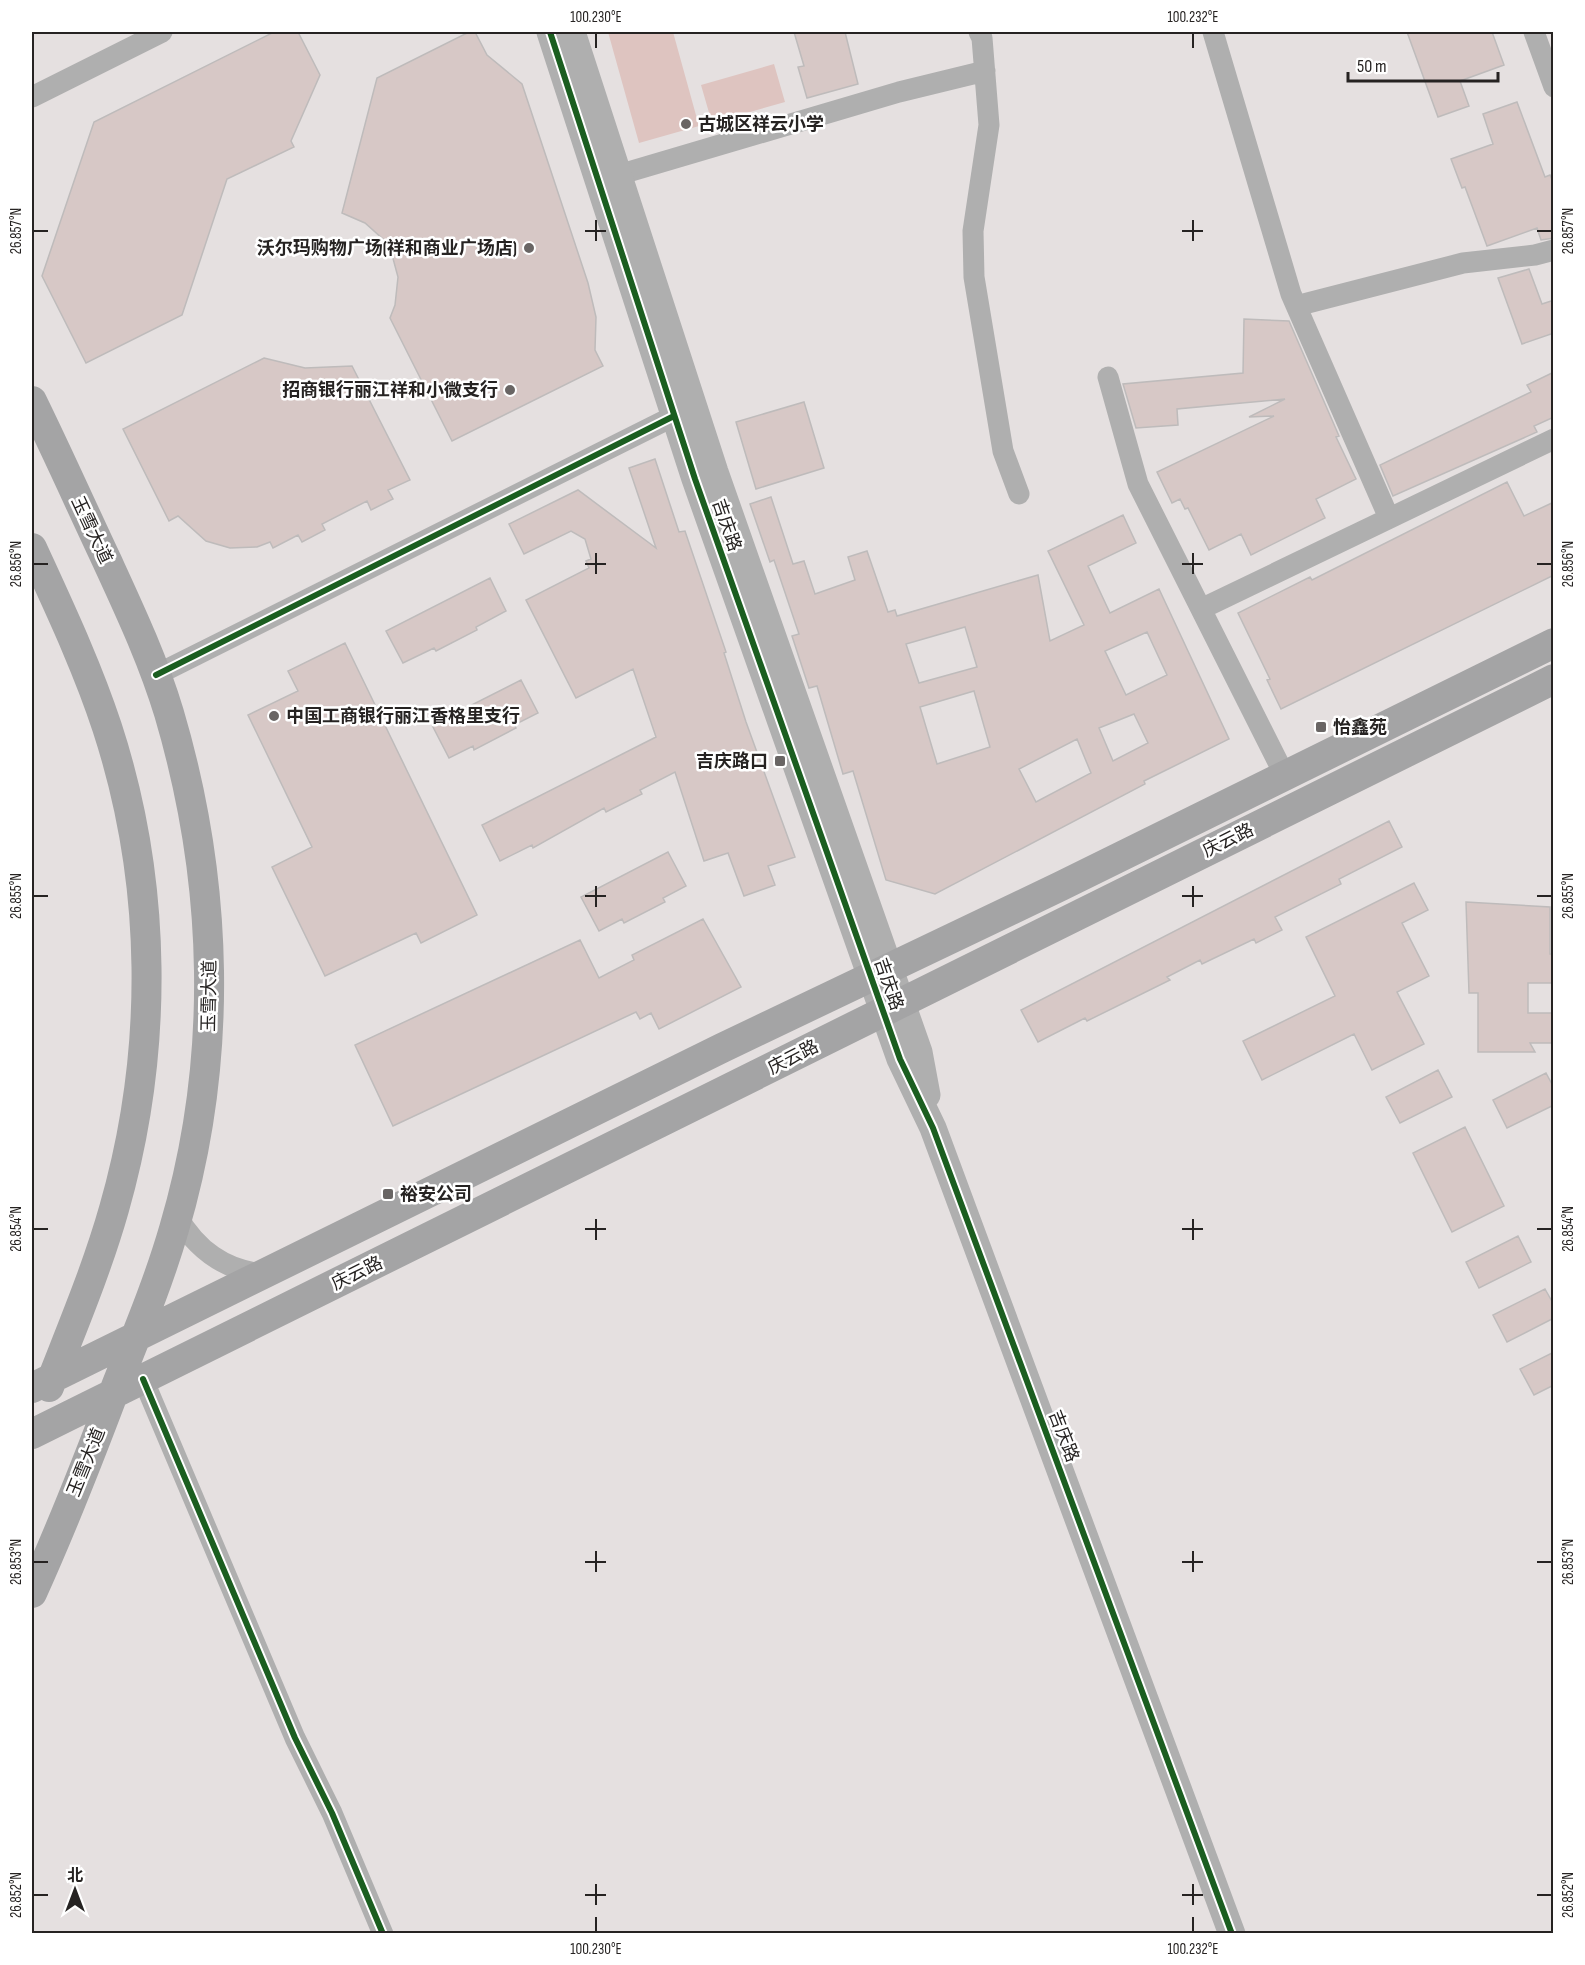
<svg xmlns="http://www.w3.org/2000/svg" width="1585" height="1965" viewBox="0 0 1585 1965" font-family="'Sofia Sans Condensed','Noto Sans SC',sans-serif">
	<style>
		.green { fill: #dec4c0 }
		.building { fill: #d7c8c6; stroke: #bebbbb; stroke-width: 1.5; fill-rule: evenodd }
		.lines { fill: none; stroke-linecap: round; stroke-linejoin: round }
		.minor { stroke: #afafaf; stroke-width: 21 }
		.tertiary { stroke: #afafaf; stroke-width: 27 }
		.secondary { stroke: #a4a4a5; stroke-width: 30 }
		.cycleway-casing { stroke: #fff; stroke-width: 10 }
		.cycleway { stroke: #1b5e20; stroke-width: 6 }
		.ticks { fill: none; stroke: #262322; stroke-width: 2 }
		.poi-dot { fill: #696564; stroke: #fff; stroke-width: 2 }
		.labels { text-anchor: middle; stroke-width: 5; stroke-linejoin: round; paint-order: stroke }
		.poi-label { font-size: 18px; font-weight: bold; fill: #262322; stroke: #fff; text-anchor: start }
		.street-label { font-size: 18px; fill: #262322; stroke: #fff }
		.neatline { fill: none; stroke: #262322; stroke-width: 2 }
		.ticks-label { font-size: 15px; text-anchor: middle; fill: #262322 }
	</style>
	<rect width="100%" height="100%" fill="#e5e0e0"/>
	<path class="green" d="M608 32H673L699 126 639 143Z
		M774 64 785 102 712 123 701 85Z"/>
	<path class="building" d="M274 32H298L320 75 291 141 294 147 227 179 182 315 86 363 42 276 94 122Z
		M469 32H475L487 55 522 84 588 283 596 317 595 350 603 366 452 441 390 318 395 305 398 277 391 251 384 240 365 223 342 213 377 78Z
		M794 32H845L858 84 807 98 798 67 804 66Z
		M1407 32H1492L1504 65 1460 81 1469 106 1438 117Z
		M1517 102 1545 177 1550 175 1554 184V238L1541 240 1537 228 1487 246 1465 187 1462 188 1451 159 1493 144 1483 114Z
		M1529 269 1542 304 1554 300V333L1522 344 1498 278Z
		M1244 319 1289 321 1339 436 1336 437 1356 479 1316 499 1325 518 1251 555 1241 534 1209 550 1188 508 1185 509 1180 499 1172 503 1157 472 1274 416 1249 417 1285 399 1177 409 1178 425 1136 428 1123 384 1243 373Z
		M264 358 305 368 352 366 410 480 388 490 393 499 371 510 367 501 322 524 325 530 302 542 298 535 273 548 270 542 257 547 230 548 206 541 178 516 169 521 123 429Z
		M1554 372V417L1534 426 1537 432 1393 496 1380 465 1531 392 1527 385Z
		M804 402 824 468 756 489 736 422Z
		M655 459 679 532 685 531 726 652 724 653 746 722 795 857 768 866 775 885 744 896 728 853 704 861 675 772 640 790 642 794 606 812 604 808 533 848 532 845 500 861 482 825 656 737 633 669 576 698 526 600 589 568 586 561 591 559 585 539 571 531 524 554 509 524 578 490 656 548 629 468Z
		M1507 482 1524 516 1554 502V575L1281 709 1267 680 1270 679 1238 613 1310 577 1312 580Z
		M771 497 793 564 804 561 815 594 855 580 848 557 867 551 888 612 895 610 897 616 1038 575 1050 641 1084 625 1048 551 1123 515 1136 543 1088 566 1110 613 1159 589 1229 739 1144 781 1145 784 935 894 886 880 853 771 843 774 817 686 809 688 792 636 799 634 774 560 770 562 750 504ZM965 627 977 667 919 683 906 644ZM1147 632 1167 675 1126 695 1105 651ZM974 691 990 747 937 764 920 707ZM1134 714 1148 743 1113 761 1099 728ZM1077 739 1091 773 1036 802 1019 769Z
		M490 578 506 611 476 627 477 630 436 651 434 648 403 663 386 631Z
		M345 643 477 915 421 943 416 933 325 976 272 867 312 847 248 715 298 691 288 671Z
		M521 680 538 713 514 725 516 728 474 750 473 746 449 758 432 725Z
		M1389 821 1402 847 1339 879 1341 884 1275 917 1282 930 1256 943 1254 939 1202 964 1200 960 1167 977 1170 980 1087 1021 1085 1018 1038 1042 1021 1010Z
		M668 852 686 886 663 898 665 902 624 923 622 919 599 931 581 897Z
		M1414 883 1428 910 1402 923 1429 976 1397 992 1424 1044 1372 1070 1354 1034 1262 1080 1243 1041 1335 996 1306 937Z
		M1466 902 1550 907V954H1554V983H1528V1013H1554V1043H1530L1535 1052H1478V993H1469Z
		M703 919 741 987 659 1029 651 1013 640 1019 636 1012 393 1126 355 1045 580 940 599 978 634 960 632 955Z
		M1438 1070 1452 1097 1400 1123 1386 1097Z
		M1546 1073 1554 1088V1105L1507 1128 1493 1100Z
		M1465 1127 1504 1206 1452 1232 1413 1153Z
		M1518 1236 1531 1262 1479 1288 1466 1262Z
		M1545 1289 1554 1305V1318L1507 1342 1493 1315Z
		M1554 1352V1385L1534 1395 1520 1369Z"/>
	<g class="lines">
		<path class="minor" d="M979 32 982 38 989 125 973 231 974 277 1003 451 1019 494
			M1213 32 1291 294 1389 518
			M1534 32 1554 87
			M32 97 162 32
			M618 175 899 92 985 71
			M1296 306 1463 263 1535 255 1554 250
			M1108 377 1138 484 1285 776
			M1201 609 1554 439
			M156 675 674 416
			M177 1216C197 1250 224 1270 263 1274
			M143 1379 295 1738 332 1813 383 1934"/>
		<path class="tertiary" d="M550 32 695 479 900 1059 933 1128 1232 1934
			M572 32 715 472 919 1052 927 1095"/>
		<path class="secondary" d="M32 401C58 454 82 508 107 561 130 611 153 660 169 713 219 882 224 1060 174 1229 158 1284 136 1336 115 1389 89 1458 62 1527 32 1593
			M32 548C59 607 87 666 107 727 158 883 159 1052 114 1209 97 1269 72 1328 49 1387
			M32 1388 722 1048 1061 886 1554 643
			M32 1434 1554 679"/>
		<defs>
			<path id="cycleway" d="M550 32 695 479 900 1059 933 1128 1232 1934
				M156 675 674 416
				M143 1379 295 1738 332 1813 383 1934"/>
		</defs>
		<use href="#cycleway" class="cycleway-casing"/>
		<use href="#cycleway" class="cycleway"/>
	</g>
	<path class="ticks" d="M596 33V48M1193 33V48M596 220V241M1193 220V241M33 231H48M585 231H606M1182 231H1203M1537 231H1552M596 553V574M1193 553V574M33 564H48M585 564H606M1182 564H1203M1537 564H1552M596 886V907M1193 886V907M33 896H48M585 896H606M1182 896H1203M1537 896H1552M596 1219V1240M1193 1219V1240M33 1229H48M585 1229H606M1182 1229H1203M1537 1229H1552M596 1551V1572M1193 1551V1572M33 1562H48M585 1562H606M1182 1562H1203M1537 1562H1552M596 1884V1905M1193 1884V1905M33 1895H48M585 1895H606M1182 1895H1203M1537 1895H1552M596 1917V1932M1193 1917V1932"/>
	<g class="poi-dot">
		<circle cx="686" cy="124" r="6"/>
		<circle cx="529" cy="248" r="6"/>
		<circle cx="510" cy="390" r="6"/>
		<circle cx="274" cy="716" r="6"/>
		<rect x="1315" y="721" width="12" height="12" rx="3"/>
		<rect x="774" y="755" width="12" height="12" rx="3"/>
		<rect x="382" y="1188" width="12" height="12" rx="3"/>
	</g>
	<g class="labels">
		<g class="poi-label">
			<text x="698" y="130">古城区祥云小学</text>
			<text x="517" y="254" text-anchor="end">沃尔玛购物广场(祥和商业广场店)</text>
			<text x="498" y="396" text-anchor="end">招商银行丽江祥和小微支行</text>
			<text x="286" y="722">中国工商银行丽江香格里支行</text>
			<text x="1333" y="733">怡鑫苑</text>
			<text x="768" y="767" text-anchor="end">吉庆路口</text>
			<text x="400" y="1200">裕安公司</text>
		</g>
		<g class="street-label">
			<text transform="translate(727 525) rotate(71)" y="6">吉庆路</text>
			<text transform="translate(92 530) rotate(65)" y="6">玉雪大道</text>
			<text transform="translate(1228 840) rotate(-26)" y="6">庆云路</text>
			<text transform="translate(889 984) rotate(71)" y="6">吉庆路</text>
			<text transform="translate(209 996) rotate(-89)" y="6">玉雪大道</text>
			<text transform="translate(793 1057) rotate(-27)" y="6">庆云路</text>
			<text transform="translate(357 1273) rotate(-26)" y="6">庆云路</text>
			<text transform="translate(1064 1436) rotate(69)" y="6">吉庆路</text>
			<text transform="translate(86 1462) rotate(-68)" y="6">玉雪大道</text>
		</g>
	</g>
	<rect width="1585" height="1965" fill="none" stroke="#ffffff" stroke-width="66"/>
	<g transform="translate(75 1890)" stroke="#ffffff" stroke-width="4.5" paint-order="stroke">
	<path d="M0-4.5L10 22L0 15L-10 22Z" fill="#262322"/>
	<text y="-9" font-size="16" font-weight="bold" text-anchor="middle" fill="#262322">北</text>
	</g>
	<path d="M1348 72v9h150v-9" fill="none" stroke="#262322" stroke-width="3"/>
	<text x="1357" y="72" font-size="18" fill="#262322" stroke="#ffffff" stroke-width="4.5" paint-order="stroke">50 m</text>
	<rect x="33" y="33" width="1519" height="1899" class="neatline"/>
	<g class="ticks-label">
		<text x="596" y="22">100.230°E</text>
		<text x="1193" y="22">100.232°E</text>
		<text transform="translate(16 231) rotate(-90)" y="5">26.857°N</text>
		<text transform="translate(1568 231) rotate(-90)" y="5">26.857°N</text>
		<text transform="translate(16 564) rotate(-90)" y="5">26.856°N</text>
		<text transform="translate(1568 564) rotate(-90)" y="5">26.856°N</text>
		<text transform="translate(16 896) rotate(-90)" y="5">26.855°N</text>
		<text transform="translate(1568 896) rotate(-90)" y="5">26.855°N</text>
		<text transform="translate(16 1229) rotate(-90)" y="5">26.854°N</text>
		<text transform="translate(1568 1229) rotate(-90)" y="5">26.854°N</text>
		<text transform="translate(16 1562) rotate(-90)" y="5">26.853°N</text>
		<text transform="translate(1568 1562) rotate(-90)" y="5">26.853°N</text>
		<text transform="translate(16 1895) rotate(-90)" y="5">26.852°N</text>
		<text transform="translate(1568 1895) rotate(-90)" y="5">26.852°N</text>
		<text x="596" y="1954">100.230°E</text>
		<text x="1193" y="1954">100.232°E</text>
	</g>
</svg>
